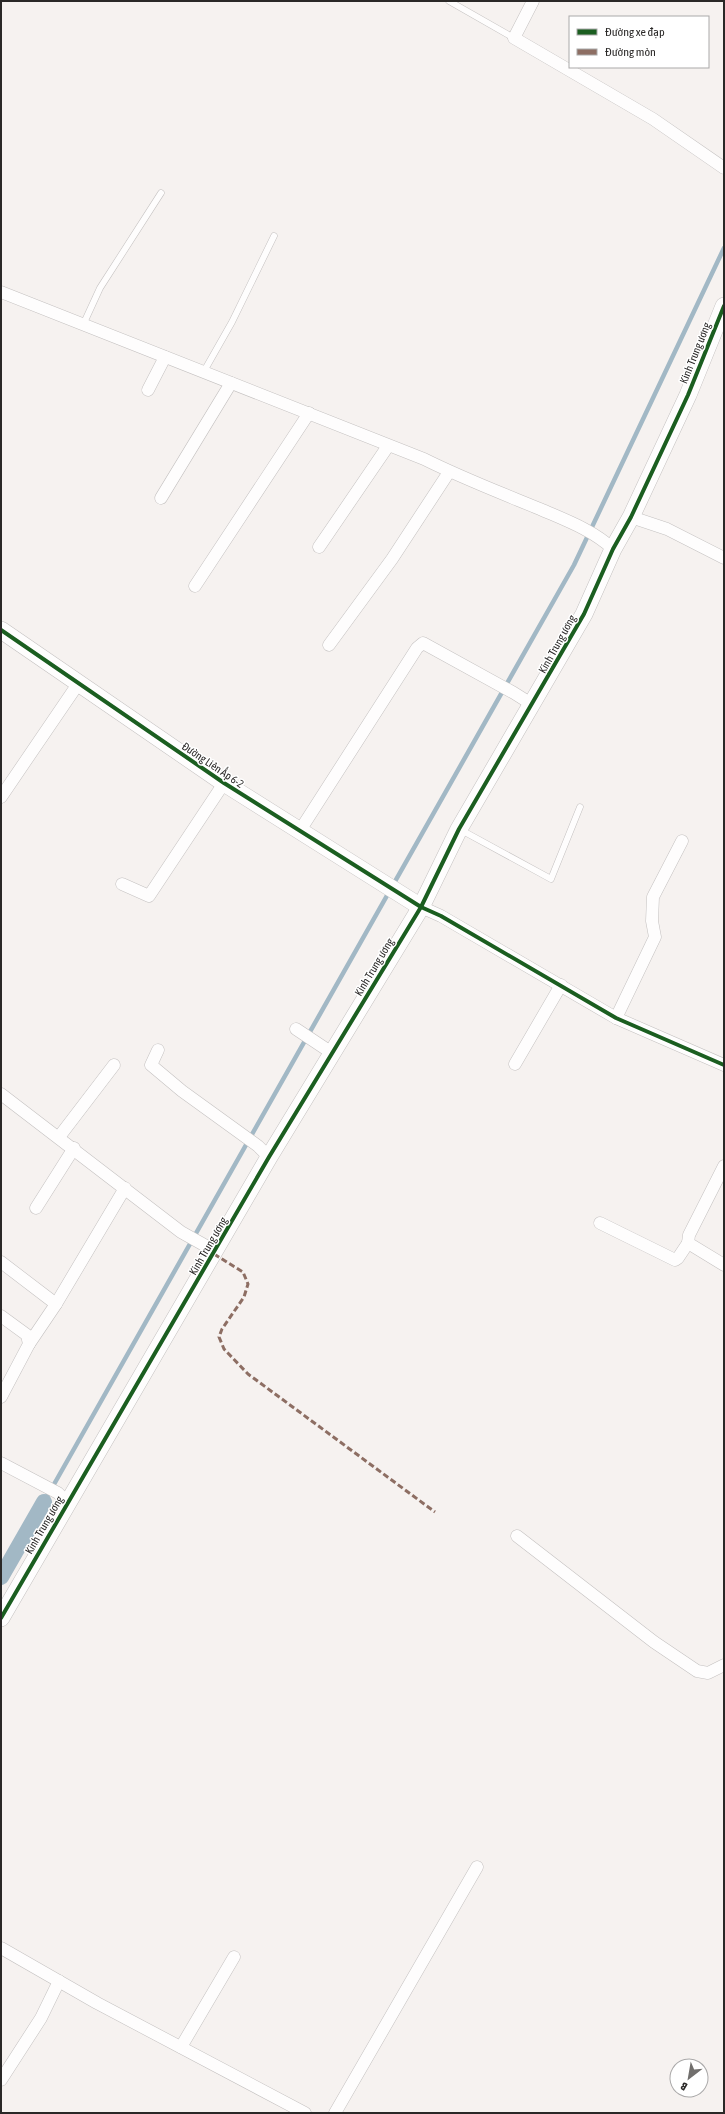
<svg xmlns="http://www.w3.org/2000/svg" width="725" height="2114" viewBox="0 0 725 2114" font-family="'Asap Condensed',sans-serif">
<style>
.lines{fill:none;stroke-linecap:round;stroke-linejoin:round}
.stream{stroke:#a2b8c5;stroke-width:4.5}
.canal{stroke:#a2b8c5;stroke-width:16}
.lane-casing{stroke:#c4c1c0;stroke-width:7}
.street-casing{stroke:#c4c1c0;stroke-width:13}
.secondary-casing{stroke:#c4c1c0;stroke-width:18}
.lane{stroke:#fefdfd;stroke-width:6}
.street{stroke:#fefdfd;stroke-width:12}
.secondary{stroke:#fefdfd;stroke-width:17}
.quiet{stroke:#8d6e63;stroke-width:3;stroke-dasharray:6 3;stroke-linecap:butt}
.cycleway-casing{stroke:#fff;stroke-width:6}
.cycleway{stroke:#1b5e20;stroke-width:4}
.labels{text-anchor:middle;stroke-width:3;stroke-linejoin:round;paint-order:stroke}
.street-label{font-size:11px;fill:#2a2827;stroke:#fff}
</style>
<rect width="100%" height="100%" fill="#f6f2f0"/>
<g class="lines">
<!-- stream -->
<polyline class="stream" points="44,1502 574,565 724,248"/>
<!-- canal -->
<polyline class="canal" points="1,1577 44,1502"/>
<!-- lane casing -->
<g class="lane-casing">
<g id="lane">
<polyline points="449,1 514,38"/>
<polyline points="83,325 100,288 161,193"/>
<polyline points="203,373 232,322 274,236"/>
<polyline points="461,830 551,879 580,807"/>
</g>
</g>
<!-- street casing -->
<g class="street-casing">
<g id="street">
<polyline points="533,1 514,38 653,119 724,168"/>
<path d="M1,292L424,459C462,478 501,493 540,509C565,520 593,530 613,549"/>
<polyline points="148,390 165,357"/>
<polyline points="161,498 231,383"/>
<polyline points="631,517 667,529 724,558"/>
<polyline points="319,547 388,446"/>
<polyline points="195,586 309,413"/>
<polyline points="329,645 392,559 449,472"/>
<polyline points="1,797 78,684"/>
<polyline points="299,832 417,648 423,643 514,693 533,705"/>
<polyline points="122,884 149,896 224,783"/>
<polyline points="421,907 441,916 616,1018 724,1065"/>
<polyline points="616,1018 655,937 652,921 653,897 682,841"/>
<polyline points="296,1029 332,1053"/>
<polyline points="158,1050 151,1065 182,1091 258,1146 269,1157"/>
<polyline points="515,1064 561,985"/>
<polyline points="1,1094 181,1232 206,1246 214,1254"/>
<polyline points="59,1137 114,1065"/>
<polyline points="724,1166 689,1235 688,1243 724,1265"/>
<polyline points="36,1208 74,1148"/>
<polyline points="600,1223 675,1260 678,1258 688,1243"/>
<polyline points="1,1262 56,1304 29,1344"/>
<polyline points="56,1304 125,1188"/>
<polyline points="1,1316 27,1335 29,1344 1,1397"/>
<polyline points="1,1463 58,1493 68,1503"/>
<polyline points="517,1536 654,1642 697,1671 708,1673 724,1665"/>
<polyline points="1,1948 97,2003 305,2113"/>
<polyline points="181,2047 234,1957"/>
<polyline points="1,2080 41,2018 59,1981"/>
<polyline points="335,2113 477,1867"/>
</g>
</g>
<!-- secondary casing -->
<g class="secondary-casing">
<g id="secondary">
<polyline points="1,630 224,783 421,907"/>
<polyline points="1,1618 269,1157 421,907 459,829 584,614 613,549 631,517 688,395 724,306"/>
</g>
</g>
<!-- lane -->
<use href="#lane" class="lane"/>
<!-- street -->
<use href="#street" class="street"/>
<!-- secondary -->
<use href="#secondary" class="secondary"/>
<!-- quiet -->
<polyline class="quiet" points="214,1254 243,1272 248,1284 244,1297 222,1329 219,1337 224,1349 248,1374 435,1512"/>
<!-- cycleway casing -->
<g class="cycleway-casing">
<g id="cycleway">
<polyline points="1,630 224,783 421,907 441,916 616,1018 724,1065"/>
<polyline points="1,1618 269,1157 421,907 459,829 584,614 613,549 631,517 688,395 724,306"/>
</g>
</g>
<!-- cycleway -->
<use href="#cycleway" class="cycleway"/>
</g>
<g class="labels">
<!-- street labels -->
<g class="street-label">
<text transform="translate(695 353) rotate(-68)" y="4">Kinh Trung ương</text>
<text transform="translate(557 644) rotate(-61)" y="4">Kinh Trung ương</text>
<text transform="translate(213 765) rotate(34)" y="4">Đường Liên Ấp 6-2</text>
<text transform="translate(374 967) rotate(-59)" y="4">Kinh Trung ương</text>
<text transform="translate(208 1246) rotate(-60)" y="4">Kinh Trung ương</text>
<text transform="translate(44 1525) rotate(-60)" y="4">Kinh Trung ương</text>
</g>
</g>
<!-- border -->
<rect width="725" height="2114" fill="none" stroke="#2a2827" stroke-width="4"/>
<!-- legend -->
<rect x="569" y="16" width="140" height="52" fill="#ffffff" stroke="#aaa9a9"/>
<rect x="577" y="29" width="20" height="6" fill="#1b5e20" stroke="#aaa9a9"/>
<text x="605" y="36" font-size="12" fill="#2a2827">Đường xe đạp</text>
<rect x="577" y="49" width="20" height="6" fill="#8d6e63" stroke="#aaa9a9"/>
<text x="605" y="56" font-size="12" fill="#2a2827">Đường mòn</text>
<!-- north arrow -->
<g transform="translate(689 2078) rotate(211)"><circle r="19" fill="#ffffff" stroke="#aaa9a9"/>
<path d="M0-3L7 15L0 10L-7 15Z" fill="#716f6d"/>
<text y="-6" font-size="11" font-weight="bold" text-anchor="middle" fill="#2a2827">B</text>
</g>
</svg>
